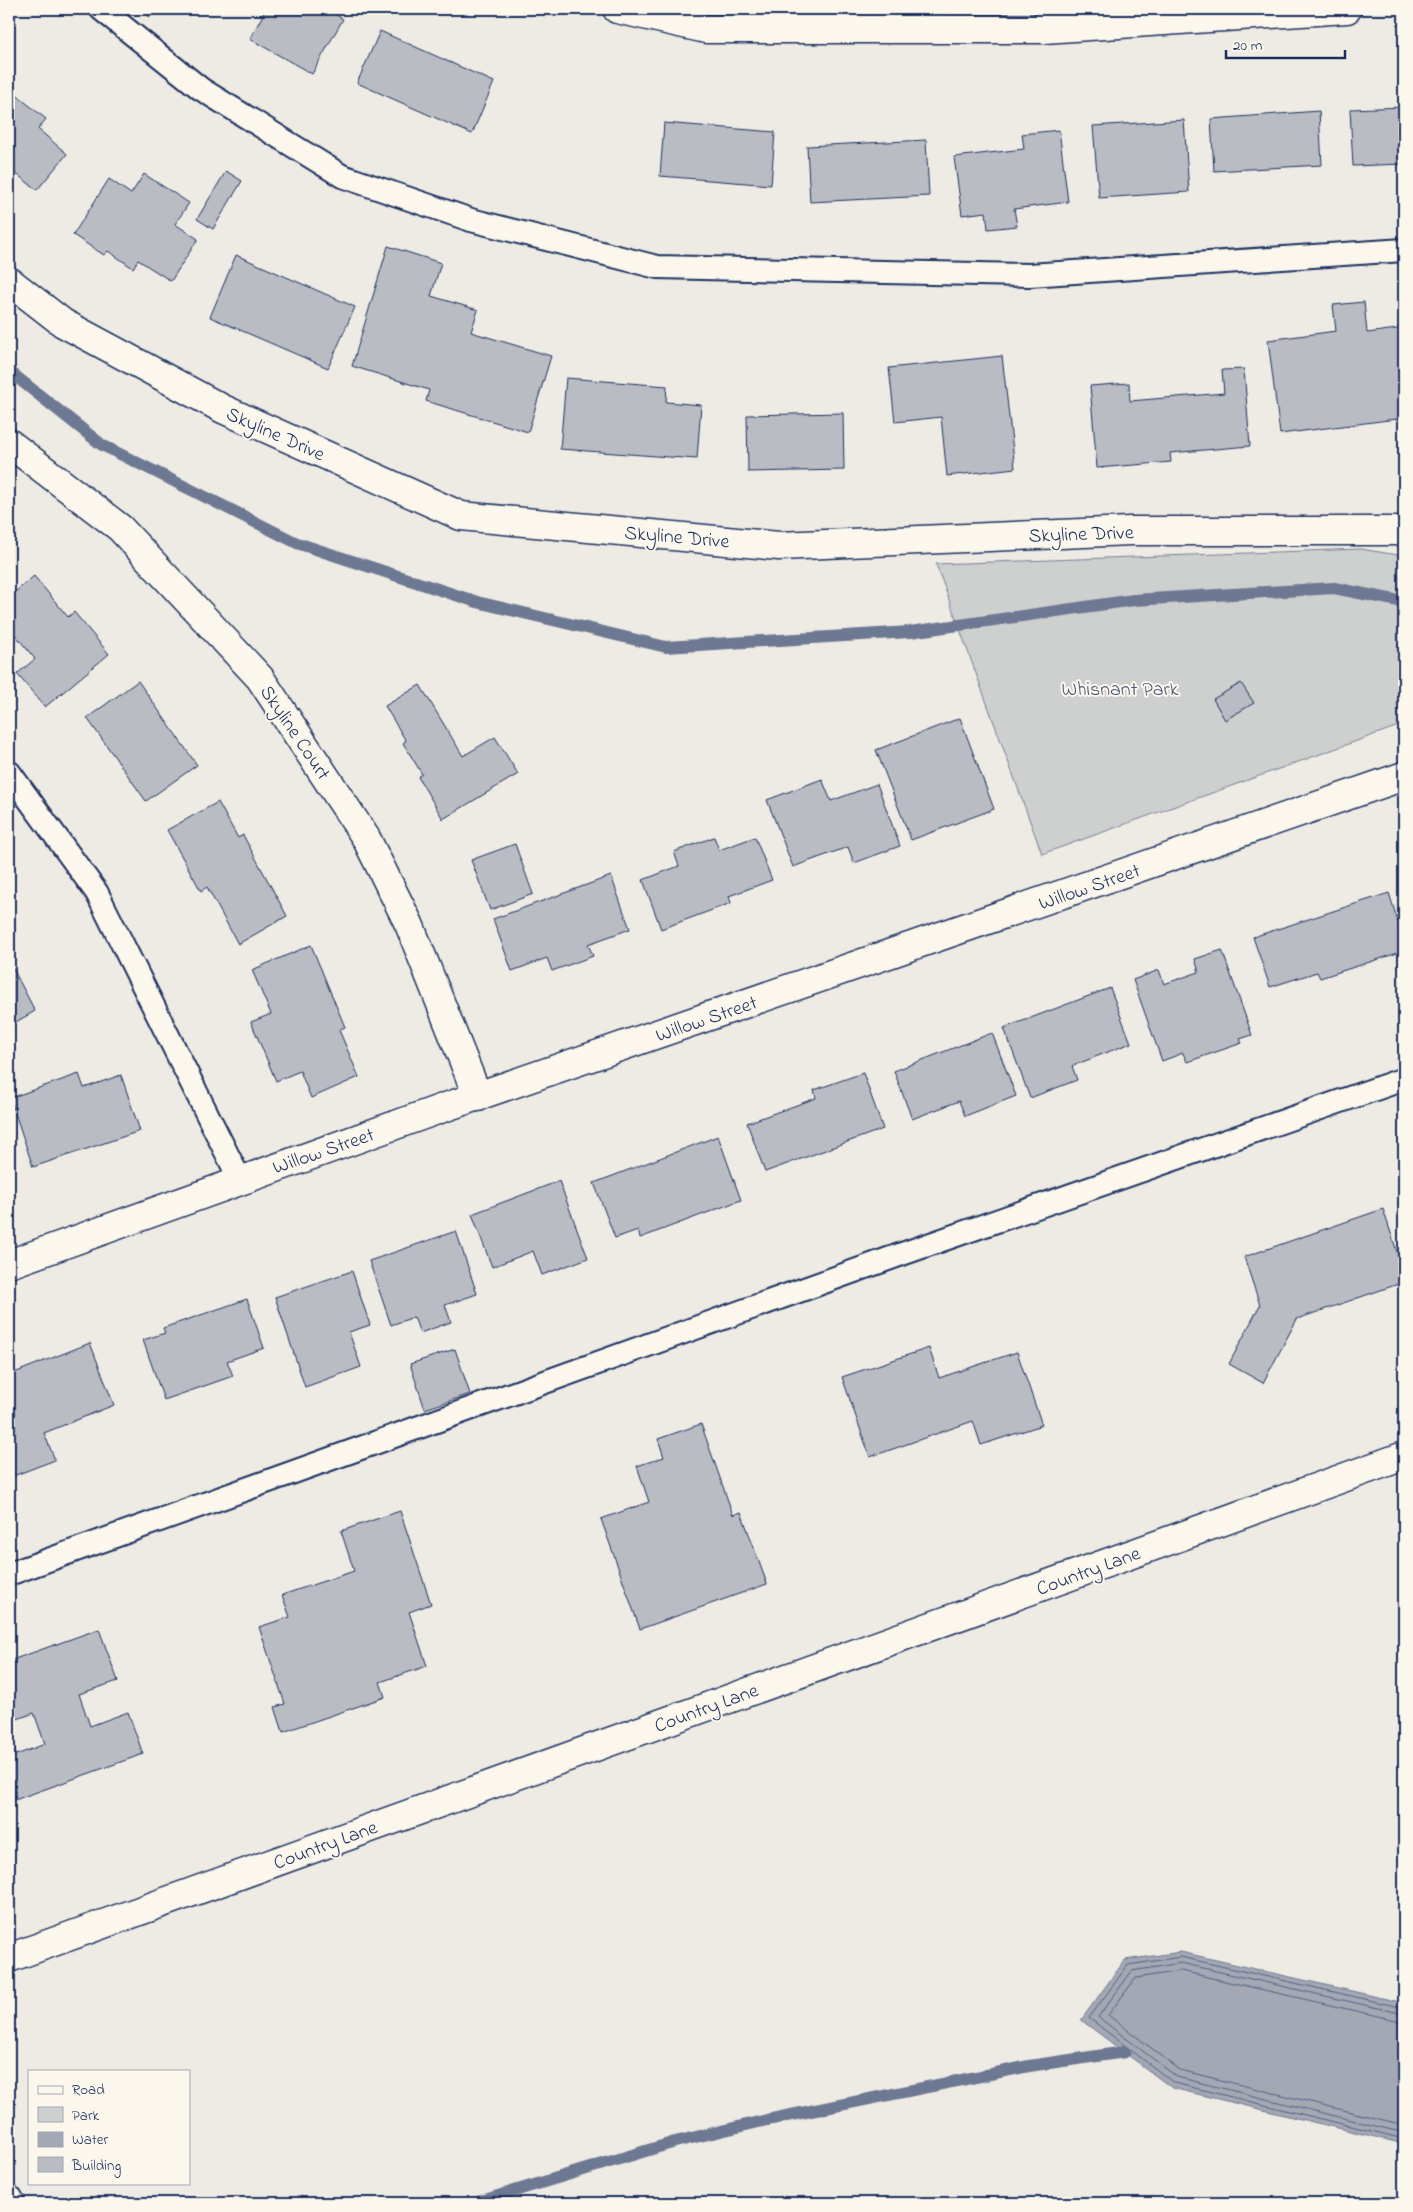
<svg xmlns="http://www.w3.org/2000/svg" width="1413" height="2212" viewBox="0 0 1413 2212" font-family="'Indie Flower',sans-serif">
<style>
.built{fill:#deddda}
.green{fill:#cecfcf;stroke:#747f96}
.water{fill:#a3a8b4;stroke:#6d7892}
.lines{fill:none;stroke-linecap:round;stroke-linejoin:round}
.shore{stroke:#515f80;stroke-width:1}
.stream{stroke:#6d7892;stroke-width:12}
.building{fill:#b9bcc3;stroke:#1b2f5e}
.lane-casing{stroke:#1b2f5e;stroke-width:26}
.street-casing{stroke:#1b2f5e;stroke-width:31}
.lane{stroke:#fbf7ec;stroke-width:22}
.street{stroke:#fbf7ec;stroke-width:28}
.labels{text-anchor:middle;stroke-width:4;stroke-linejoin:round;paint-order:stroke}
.street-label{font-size:20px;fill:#1b2f5e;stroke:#fbf7ec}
.park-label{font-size:20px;fill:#48577a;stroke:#fbf7ec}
</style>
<rect width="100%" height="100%" fill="#eeebe4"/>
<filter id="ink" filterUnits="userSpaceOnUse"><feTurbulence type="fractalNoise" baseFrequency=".02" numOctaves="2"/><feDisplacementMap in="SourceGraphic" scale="10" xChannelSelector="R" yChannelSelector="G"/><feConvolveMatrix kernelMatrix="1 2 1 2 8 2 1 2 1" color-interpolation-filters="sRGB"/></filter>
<g filter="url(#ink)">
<!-- built -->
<polygon class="built" points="617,9 1347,9 706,29"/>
<!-- green -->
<polygon class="green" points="1361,549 1404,556 1404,724 1042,854 936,564"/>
<!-- water -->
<polygon class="water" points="1181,1952 1404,2003 1404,2144 1172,2088 1081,2020 1125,1960"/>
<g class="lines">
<!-- shore -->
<g class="shore">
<polyline points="1404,2008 1181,1957 1128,1965 1089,2018 1174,2083 1404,2139"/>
<polyline points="1404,2014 1181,1963 1132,1971 1098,2017 1177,2077 1404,2133"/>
<polyline points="1404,2022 1181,1971 1136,1978 1108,2015 1180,2070 1404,2125"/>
</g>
<!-- stream -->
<g class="stream">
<polyline points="9,371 102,445 297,543 477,602 666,647 910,632 1134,600 1334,588 1404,602"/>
<polyline points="475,2203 675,2142 767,2120 1029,2066 1125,2052"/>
</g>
</g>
<!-- building -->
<g class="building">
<polygon points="139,9 156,9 150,17"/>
<polygon points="266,9 326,9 343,19 312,74 250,39"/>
<polygon points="380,31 494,82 472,134 357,83"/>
<polygon points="9,89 46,119 38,129 67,154 37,190 9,168"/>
<polygon points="1404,107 1404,164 1353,166 1350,109"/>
<polygon points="1319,111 1322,165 1214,171 1211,119"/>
<polygon points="1184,120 1189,192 1099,198 1093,126"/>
<polygon points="664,123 775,132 771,185 660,176"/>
<polygon points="1059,130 1068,202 1014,209 1017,226 988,229 986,212 962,215 954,157 1024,149 1022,134"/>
<polygon points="926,140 929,196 810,202 807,146"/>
<polygon points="226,171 242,181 213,229 197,219"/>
<polygon points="144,174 189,203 175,224 198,239 171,281 138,260 133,268 108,251 104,255 73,235 109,179 131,194"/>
<polygon points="388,246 441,263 431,296 478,310 471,332 551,356 528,432 426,401 429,390 352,366"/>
<polygon points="236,255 355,307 328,368 210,317"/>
<polygon points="1364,302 1367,333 1404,328 1404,418 1280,434 1268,340 1336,331 1333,305"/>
<polygon points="1002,356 1015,468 947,476 941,417 895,422 889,368"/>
<polygon points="1244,369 1250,446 1170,453 1171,462 1097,468 1090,386 1129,383 1130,401 1224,393 1222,370"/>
<polygon points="566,378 667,386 666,402 701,405 697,459 560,449"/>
<polygon points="843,413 844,470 748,472 747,415"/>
<polygon points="34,576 68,617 74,612 109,654 45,707 17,674 35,659 9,627 9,597"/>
<polygon points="138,681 197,765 146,801 87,718"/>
<polygon points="1241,683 1254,703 1225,720 1213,699"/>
<polygon points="420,685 463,756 495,737 518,774 443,819 418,777 422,774 403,743 406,741 385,706"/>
<polygon points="960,718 994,809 911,840 876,750"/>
<polygon points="822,779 831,801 877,784 900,846 854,863 848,847 793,867 767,800"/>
<polygon points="218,802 238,838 243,835 287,916 238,944 207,887 201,891 167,830"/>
<polygon points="714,837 719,850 755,837 772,880 729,896 731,903 661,929 643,880 679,866 674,852"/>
<polygon points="515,844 533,894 490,910 471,860"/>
<polygon points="611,876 630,929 588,944 593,956 552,971 547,958 512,971 493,919"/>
<polygon points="1389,893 1404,941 1404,951 1320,978 1317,972 1270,987 1253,937"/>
<polygon points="311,945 345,1027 339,1030 359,1077 311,1098 300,1071 276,1081 251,1022 271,1014 252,970"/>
<polygon points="1222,950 1252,1035 1240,1039 1242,1043 1187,1062 1183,1053 1162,1061 1133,980 1159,970 1164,984 1199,972 1195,959"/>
<polygon points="9,961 35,1011 9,1026"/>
<polygon points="1110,988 1131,1043 1072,1066 1077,1080 1030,1098 1004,1028"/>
<polygon points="992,1033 1016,1096 965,1116 959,1101 912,1119 894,1071"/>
<polygon points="863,1073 883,1129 765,1172 747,1123 816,1098 814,1090"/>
<polygon points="79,1074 84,1088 121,1075 140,1131 33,1167 10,1098"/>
<polygon points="718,1136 741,1200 640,1238 638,1230 615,1238 594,1183"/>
<polygon points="559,1181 588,1258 542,1275 533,1251 492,1267 472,1214"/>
<polygon points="1383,1209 1404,1273 1404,1282 1297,1319 1263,1383 1229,1364 1260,1305 1244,1257"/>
<polygon points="456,1231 477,1294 445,1305 451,1322 420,1333 414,1317 391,1325 369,1261"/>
<polygon points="352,1271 370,1325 349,1332 361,1367 305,1387 275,1297"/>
<polygon points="247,1299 264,1348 227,1361 233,1376 164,1400 143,1340 165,1333 163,1328"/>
<polygon points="90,1343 114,1405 44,1433 55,1460 13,1476 9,1466 9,1383 11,1382 9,1375"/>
<polygon points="929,1348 939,1378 1017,1352 1042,1425 981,1445 973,1421 870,1457 842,1377"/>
<polygon points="455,1349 470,1394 425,1409 410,1364"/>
<polygon points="701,1424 733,1515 741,1512 767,1584 640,1629 601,1519 649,1502 637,1466 664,1457 658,1439"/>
<polygon points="400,1511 431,1604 409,1612 427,1666 380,1682 385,1697 283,1732 275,1707 285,1704 259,1627 290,1617 282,1595 354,1571 341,1531"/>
<polygon points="99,1629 118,1681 79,1694 90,1726 128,1712 143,1754 9,1802 9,1733 16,1755 45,1744 34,1713 9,1722 9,1661"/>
</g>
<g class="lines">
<!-- lane casing -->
<g class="lane-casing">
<g id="lane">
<polyline points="101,9 201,89 342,176 471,220 657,267 1029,275 1404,250"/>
<polyline points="1046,9 1053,28"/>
<polyline points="935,29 938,9"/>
<polyline points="9,772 97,893 240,1180"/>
<polyline points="9,1574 902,1254 1404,1079"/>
</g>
</g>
<!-- street casing -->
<g class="street-casing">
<g id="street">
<polyline points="617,9 706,29 1044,29 1347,9"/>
<polyline points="9,281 63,323 223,409 461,516 779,546 1130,531 1404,531"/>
<polyline points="9,443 120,528 260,678 366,838 409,924 478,1097"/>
<polyline points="9,1264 440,1109 1404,776"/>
<polyline points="9,1958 1404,1456"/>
<polyline points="9,2200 10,2203"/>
</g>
</g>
<!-- lane -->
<use href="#lane" class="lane"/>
<!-- street -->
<use href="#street" class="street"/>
</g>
</g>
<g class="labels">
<!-- street labels -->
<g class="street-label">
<text transform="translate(276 433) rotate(24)" y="7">Skyline Drive</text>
<text transform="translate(1081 533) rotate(-2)" y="7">Skyline Drive</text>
<text transform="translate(677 536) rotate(5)" y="7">Skyline Drive</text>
<text transform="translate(296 732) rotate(56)" y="7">Skyline Court</text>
<text transform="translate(1089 886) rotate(-19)" y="7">Willow Street</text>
<text transform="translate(706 1018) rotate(-19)" y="7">Willow Street</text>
<text transform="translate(323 1150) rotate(-19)" y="7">Willow Street</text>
<text transform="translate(1088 1570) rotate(-20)" y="7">Country Lane</text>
<text transform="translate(706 1707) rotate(-20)" y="7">Country Lane</text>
<text transform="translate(325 1844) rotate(-20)" y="7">Country Lane</text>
</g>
<!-- park labels -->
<g class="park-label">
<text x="1120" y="695">Whisnant Park</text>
</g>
</g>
<!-- margin -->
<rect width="1413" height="2212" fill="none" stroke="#fbf7ec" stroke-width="30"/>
<rect x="15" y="15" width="1383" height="2182" fill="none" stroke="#1b2f5e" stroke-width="2" filter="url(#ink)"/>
<!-- legend -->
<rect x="28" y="2070" width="162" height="115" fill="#fbf7ec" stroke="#a1a7b3"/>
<rect x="38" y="2086" width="25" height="8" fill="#fbf7ec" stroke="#a1a7b3"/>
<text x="72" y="2094" font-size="15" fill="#1b2f5e">Road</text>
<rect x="38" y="2107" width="25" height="15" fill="#cecfcf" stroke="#a1a7b3"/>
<text x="72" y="2120" font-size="15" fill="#1b2f5e">Park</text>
<rect x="38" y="2132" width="25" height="15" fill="#a3a8b4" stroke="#a1a7b3"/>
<text x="72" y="2144" font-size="15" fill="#1b2f5e">Water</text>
<rect x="38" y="2157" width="25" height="15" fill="#b9bcc3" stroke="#a1a7b3"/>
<text x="72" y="2170" font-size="15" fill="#1b2f5e">Building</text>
<!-- scale -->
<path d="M1226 50v8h119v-8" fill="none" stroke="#1b2f5e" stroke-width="2.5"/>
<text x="1233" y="50" font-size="15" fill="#1b2f5e" stroke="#fbf7ec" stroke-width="4" paint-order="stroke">20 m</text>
</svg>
